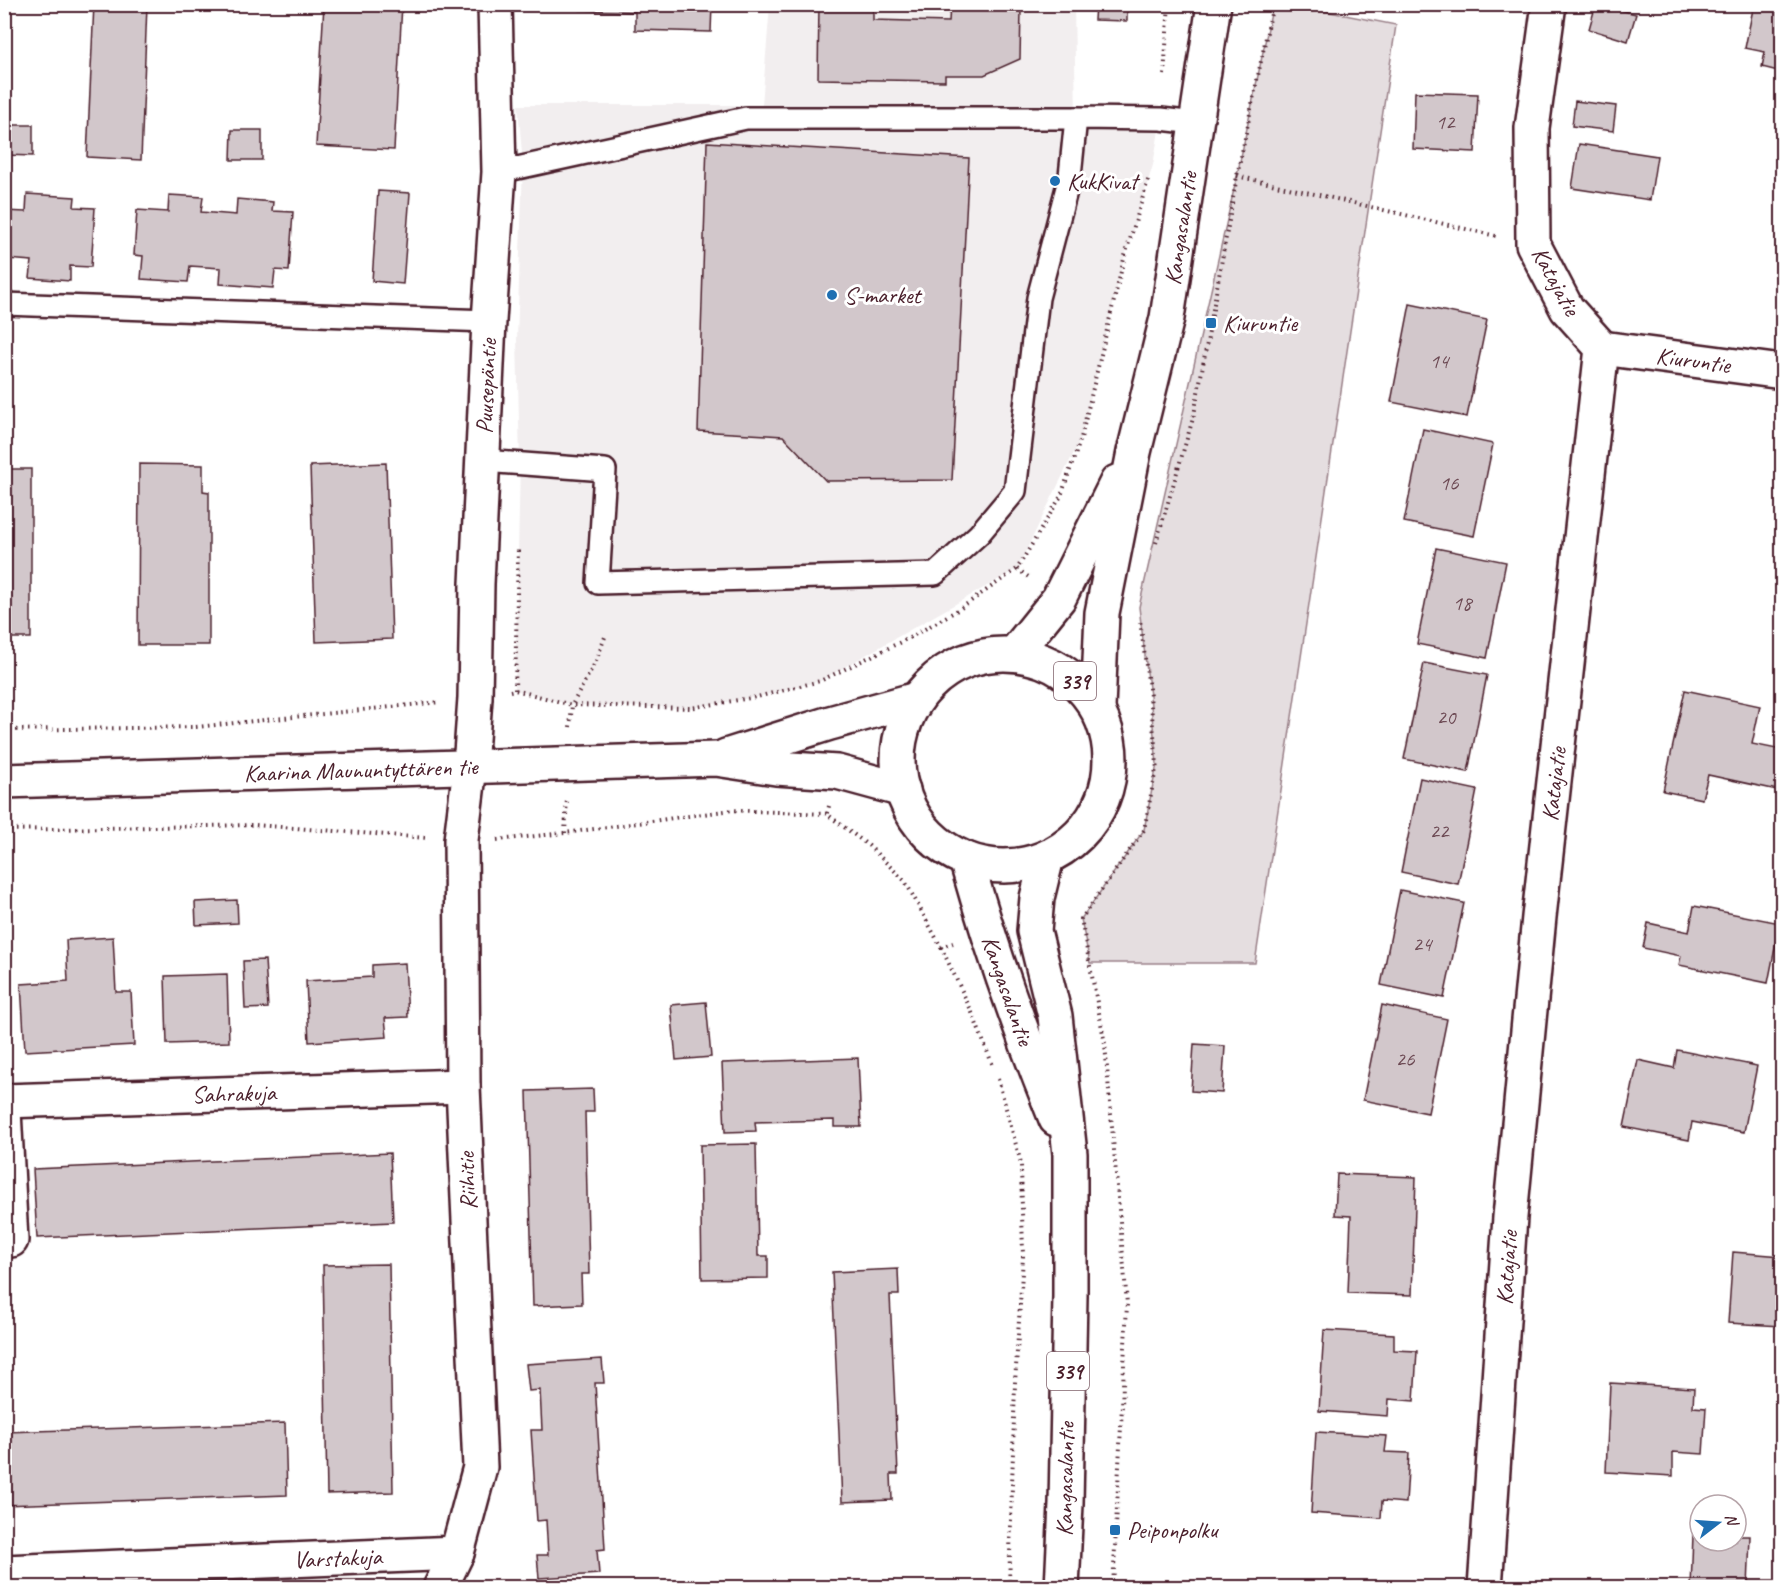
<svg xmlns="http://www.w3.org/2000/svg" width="1787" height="1592" viewBox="0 0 1787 1592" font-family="Caveat,sans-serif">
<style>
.built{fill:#f2eeef}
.green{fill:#e5dee0;stroke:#987e86;stroke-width:1.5}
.building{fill:#d2c7cb;stroke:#4a1f2b;stroke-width:1.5}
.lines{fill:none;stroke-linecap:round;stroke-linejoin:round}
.lane-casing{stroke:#4a1f2b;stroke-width:26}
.street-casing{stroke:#4a1f2b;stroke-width:38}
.secondary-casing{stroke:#4a1f2b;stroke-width:38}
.primary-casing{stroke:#4a1f2b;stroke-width:38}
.path{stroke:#4a1f2b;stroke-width:4;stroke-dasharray:1.5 4.5;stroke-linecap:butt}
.lane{stroke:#fff;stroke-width:21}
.street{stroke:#fff;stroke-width:33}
.secondary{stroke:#fff;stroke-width:33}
.primary{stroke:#fff;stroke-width:33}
.poi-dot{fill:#1f6fb2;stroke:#fff;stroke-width:2}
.labels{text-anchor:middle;stroke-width:6;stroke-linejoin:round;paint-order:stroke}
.number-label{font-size:21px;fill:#6c4953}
.shield{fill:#fff;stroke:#80626b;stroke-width:1.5}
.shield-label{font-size:22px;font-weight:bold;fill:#4a1f2b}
.poi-label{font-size:24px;fill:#4a1f2b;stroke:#fff;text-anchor:start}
.street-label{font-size:24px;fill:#4a1f2b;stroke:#fff}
</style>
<rect width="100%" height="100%" fill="#fff"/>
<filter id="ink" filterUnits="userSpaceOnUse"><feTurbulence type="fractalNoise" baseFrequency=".0167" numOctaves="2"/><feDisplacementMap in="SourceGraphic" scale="12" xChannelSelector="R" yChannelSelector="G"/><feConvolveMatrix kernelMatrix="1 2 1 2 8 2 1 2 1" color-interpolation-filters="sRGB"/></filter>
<g filter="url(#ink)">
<!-- built -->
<polygon class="built" points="770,5 1074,5 1076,118 1161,119 1153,165 1124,259 1081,438 1017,569 820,681 757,697 690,708 572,705 515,690 520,463 517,339 523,166 518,105 762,105"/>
<!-- green -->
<polygon class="green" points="1273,4 1294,5 1396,25 1255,963 1090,963 1081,919 1144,830 1157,764 1150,696 1139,607 1237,176"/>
<!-- building -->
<g class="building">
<polygon points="94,4 147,5 141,160 87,157"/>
<polygon points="324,4 402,4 394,150 316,146"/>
<polygon points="581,4 712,4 711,32 635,30 635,12 580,10"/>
<polygon points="819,4 873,4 873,20 949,22 950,4 1048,4 1047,9 1021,9 1020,59 984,75 945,75 945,81 818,79"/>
<polygon points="1095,4 1127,4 1127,21 1094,20"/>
<polygon points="1596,4 1636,14 1628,41 1589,29"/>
<polygon points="1754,4 1782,4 1782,72 1762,67 1765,52 1745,48"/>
<polygon points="1415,92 1478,94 1475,152 1413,149"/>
<polygon points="1575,101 1616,106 1613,131 1572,126"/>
<polygon points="4,125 33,125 33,156 4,155"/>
<polygon points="232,130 262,130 262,160 231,160"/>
<polygon points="707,142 969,158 952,480 826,481 783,436 698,431"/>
<polygon points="1579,144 1657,156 1650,200 1572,188"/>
<polygon points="378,191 410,193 403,284 372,281"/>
<polygon points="27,194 75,197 74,207 95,208 91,267 70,266 70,281 30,278 32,261 7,259 4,275 4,211 26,212"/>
<polygon points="169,195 203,197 201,212 236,215 237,199 273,202 272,211 293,212 289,271 275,270 273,288 220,284 221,268 190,266 188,282 141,279 143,256 134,255 137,210 168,212"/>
<polygon points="1410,304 1487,320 1467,417 1391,402"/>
<polygon points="1423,429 1493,444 1474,536 1404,522"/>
<polygon points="386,463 392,639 316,642 310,466"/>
<polygon points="139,464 203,465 203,491 209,492 209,645 138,645"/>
<rect x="4" y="469" width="27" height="169"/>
<polygon points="1436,548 1506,562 1487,658 1417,644"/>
<polygon points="1424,663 1487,675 1468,772 1404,759"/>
<polygon points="1685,690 1760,706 1752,744 1782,750 1782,791 1708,775 1702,799 1663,791"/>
<polygon points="1420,778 1477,790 1458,884 1401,872"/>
<polygon points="1400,890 1464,903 1444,998 1381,985"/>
<polygon points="237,900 238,923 196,925 195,902"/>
<polygon points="1694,906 1780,923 1768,983 1679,965 1681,956 1643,948 1648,923 1689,932"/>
<polygon points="113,937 116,992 131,992 134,1045 25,1051 21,984 68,981 66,940"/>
<polygon points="265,960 268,1008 245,1009 243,961"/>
<polygon points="405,963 408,1017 385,1018 387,1037 309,1042 306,981 372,977 372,965"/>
<polygon points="227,974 229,1042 167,1044 165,976"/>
<polygon points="706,1002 711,1057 676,1060 671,1005"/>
<polygon points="1382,1005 1447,1019 1428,1113 1363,1100"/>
<polygon points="1194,1044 1225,1046 1222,1093 1191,1091"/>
<polygon points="1677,1050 1757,1066 1744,1132 1692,1122 1689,1140 1624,1127 1638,1060 1674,1068"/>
<polygon points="858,1058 861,1127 834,1127 834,1120 755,1122 756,1131 725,1132 722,1063"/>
<polygon points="593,1089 594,1112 585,1112 589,1274 581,1274 582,1304 533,1306 527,1091"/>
<polygon points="756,1144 758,1256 768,1256 768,1278 702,1279 700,1145"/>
<polygon points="390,1153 393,1222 37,1238 33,1169"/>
<polygon points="1337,1174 1416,1177 1412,1295 1348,1293 1351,1216 1335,1215"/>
<polygon points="1733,1252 1782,1256 1782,1326 1728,1323"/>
<polygon points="389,1264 393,1492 327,1494 323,1265"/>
<polygon points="898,1269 899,1295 890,1295 898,1474 891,1474 892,1500 842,1502 832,1272"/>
<polygon points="4,1310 8,1396 4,1396"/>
<polygon points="1324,1330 1394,1334 1394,1350 1417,1351 1414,1401 1389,1399 1388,1416 1319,1411"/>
<polygon points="602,1359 604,1383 595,1383 605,1549 597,1550 599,1574 539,1578 537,1555 548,1555 546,1520 537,1521 531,1430 542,1430 540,1390 529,1391 526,1364"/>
<polygon points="1610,1383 1694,1388 1693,1407 1706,1408 1703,1454 1673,1452 1673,1476 1606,1472"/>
<polygon points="285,1423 287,1495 4,1505 4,1432"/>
<polygon points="1316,1432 1387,1436 1385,1452 1409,1453 1406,1503 1382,1501 1381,1518 1311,1513"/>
<polygon points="1693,1535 1700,1535 1700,1541 1736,1541 1736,1536 1750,1536 1748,1588 1691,1588"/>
<polygon points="833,1583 834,1588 790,1588 790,1585"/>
<polygon points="775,1585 776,1588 735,1588 735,1587"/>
<polygon points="1299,1585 1339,1588 1299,1588"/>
<polygon points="721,1586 721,1588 684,1588"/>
</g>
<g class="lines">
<!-- lane casing -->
<g class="lane-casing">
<g id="lane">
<polyline points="499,172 746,118 1076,118"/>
<polyline points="4,304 489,321"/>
<polyline points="483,461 605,470 598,583 935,574 979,534 1015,491 1038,298 1070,176 1076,118 1161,119 1195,123"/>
</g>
</g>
<!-- street casing -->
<g class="street-casing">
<g id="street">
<path id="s1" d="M1602,348L1782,372"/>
<path id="s2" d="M4,1101L463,1086"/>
<polyline points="4,1111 11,1240 4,1241"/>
<path id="s3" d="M4,1572L457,1553"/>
<path id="s4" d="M440,1588L457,1553L480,1467L463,1086L461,840L470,767L475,698L477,584L489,321L499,172L495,4"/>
<path id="s5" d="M1485,1588L1510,1217L1539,917L1602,348L1567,309L1533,244L1532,128L1549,4"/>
</g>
</g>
<!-- secondary casing -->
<g class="secondary-casing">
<g id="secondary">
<polyline points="726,756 830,723 917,699"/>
<path id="s6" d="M4,781L716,759L776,768L837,772L903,790"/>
</g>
</g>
<!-- primary casing -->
<g class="primary-casing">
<g id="primary">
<circle cx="1004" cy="760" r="106"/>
<polyline points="1014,654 1059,598 1117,482"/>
<path id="s7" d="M1098,708L1102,613L1134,452L1167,318L1214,4"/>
<polyline points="1047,857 1037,898 1034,931 1055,1016 1070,1154 1070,1296 1066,1504 1062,1588"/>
<path id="s8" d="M966,859C991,948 1021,1033 1056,1119"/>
</g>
</g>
<!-- path -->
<g class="path">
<polyline points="1164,75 1169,4"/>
<polyline points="1237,176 1496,236"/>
<polyline points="1156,543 1194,415 1237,176 1273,4"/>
<polyline points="1017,569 1030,578"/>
<polyline points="515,690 518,547"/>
<polyline points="510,691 515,690 572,705 690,708 757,697 820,681 909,638 961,608 1017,569 1061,496 1081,438 1124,259 1149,177"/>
<polyline points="570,727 572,705 596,661 605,637"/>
<polyline points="4,730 196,727 440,702"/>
<polyline points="829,806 827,814 869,846 905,881 941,947 953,943"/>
<polyline points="4,830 255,825 427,838"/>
<polyline points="565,833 567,798"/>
<polyline points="497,840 565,833 732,810 827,814"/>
<polyline points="941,947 971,1010 993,1066"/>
<polyline points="998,1079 1021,1163 1023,1257 1015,1383 1009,1588"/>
<polyline points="1113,1588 1127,1304 1105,1044 1081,919 1144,830 1157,764 1150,696 1140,620"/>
</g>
<!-- lane -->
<use href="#lane" class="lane"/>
<!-- street -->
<use href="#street" class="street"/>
<!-- secondary -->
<use href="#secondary" class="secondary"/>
<!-- primary -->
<use href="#primary" class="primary"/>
</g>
</g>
<!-- markers -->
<g class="poi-dot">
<circle cx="1055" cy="181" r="6"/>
<circle cx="832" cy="295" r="6"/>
<rect x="1205" y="317" width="12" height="12" rx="3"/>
<rect x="1109" y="1524" width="12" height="12" rx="3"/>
</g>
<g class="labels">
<!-- number labels -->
<g class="number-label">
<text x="1445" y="129">12</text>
<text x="1439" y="368">14</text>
<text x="1449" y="490">16</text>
<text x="1462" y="610">18</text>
<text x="1446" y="724">20</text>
<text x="1439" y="838">22</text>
<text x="1422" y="951">24</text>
<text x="1405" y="1066">26</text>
</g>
<!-- shield labels -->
<g class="shield">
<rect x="1054" y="662" width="42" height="38" rx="4.5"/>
<rect x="1047" y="1352" width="42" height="38" rx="4.5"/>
</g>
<g class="shield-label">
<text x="1075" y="689">339</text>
<text x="1068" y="1379">339</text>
</g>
<!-- poi labels -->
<g class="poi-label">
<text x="1067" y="189">KukKivat</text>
<text x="844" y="303">S-market</text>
<text x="1223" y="331">Kiuruntie</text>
<text x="1127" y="1538">Peiponpolku</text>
</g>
<!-- street labels -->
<g class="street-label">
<text dy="8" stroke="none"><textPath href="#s7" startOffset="488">Kangasalantie</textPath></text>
<text transform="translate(1556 281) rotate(61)" y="8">Katajatie</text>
<text dy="8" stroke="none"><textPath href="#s1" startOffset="92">Kiuruntie</textPath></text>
<text dy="8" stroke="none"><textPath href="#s4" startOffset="1210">Puusepäntie</textPath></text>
<text dy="8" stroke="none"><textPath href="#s6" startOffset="357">Kaarina Maununtyttären tie</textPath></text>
<text dy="8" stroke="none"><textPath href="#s5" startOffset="807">Katajatie</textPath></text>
<text dy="8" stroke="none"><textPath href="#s8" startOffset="138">Kangasalantie</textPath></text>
<text dy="8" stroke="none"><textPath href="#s2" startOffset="230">Sahrakuja</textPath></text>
<text transform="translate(467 1181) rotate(-93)" y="8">Riihitie</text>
<text dy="8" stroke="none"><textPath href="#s5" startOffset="321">Katajatie</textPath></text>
<text transform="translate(1065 1479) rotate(-89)" y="8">Kangasalantie</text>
<text dy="8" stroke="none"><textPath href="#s3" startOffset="334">Varstakuja</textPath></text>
</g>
</g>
<!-- margin -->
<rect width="1787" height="1592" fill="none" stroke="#fff" stroke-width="24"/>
<rect x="12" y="12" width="1763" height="1568" fill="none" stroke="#4a1f2b" stroke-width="2" filter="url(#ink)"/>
<!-- north arrow -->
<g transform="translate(1718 1523) rotate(73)"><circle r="28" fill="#ffffff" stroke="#b7a5aa" stroke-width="1.5"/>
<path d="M0-4.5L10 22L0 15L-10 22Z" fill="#1f6fb2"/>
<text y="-9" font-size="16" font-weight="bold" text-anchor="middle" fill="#4a1f2b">N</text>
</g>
</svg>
